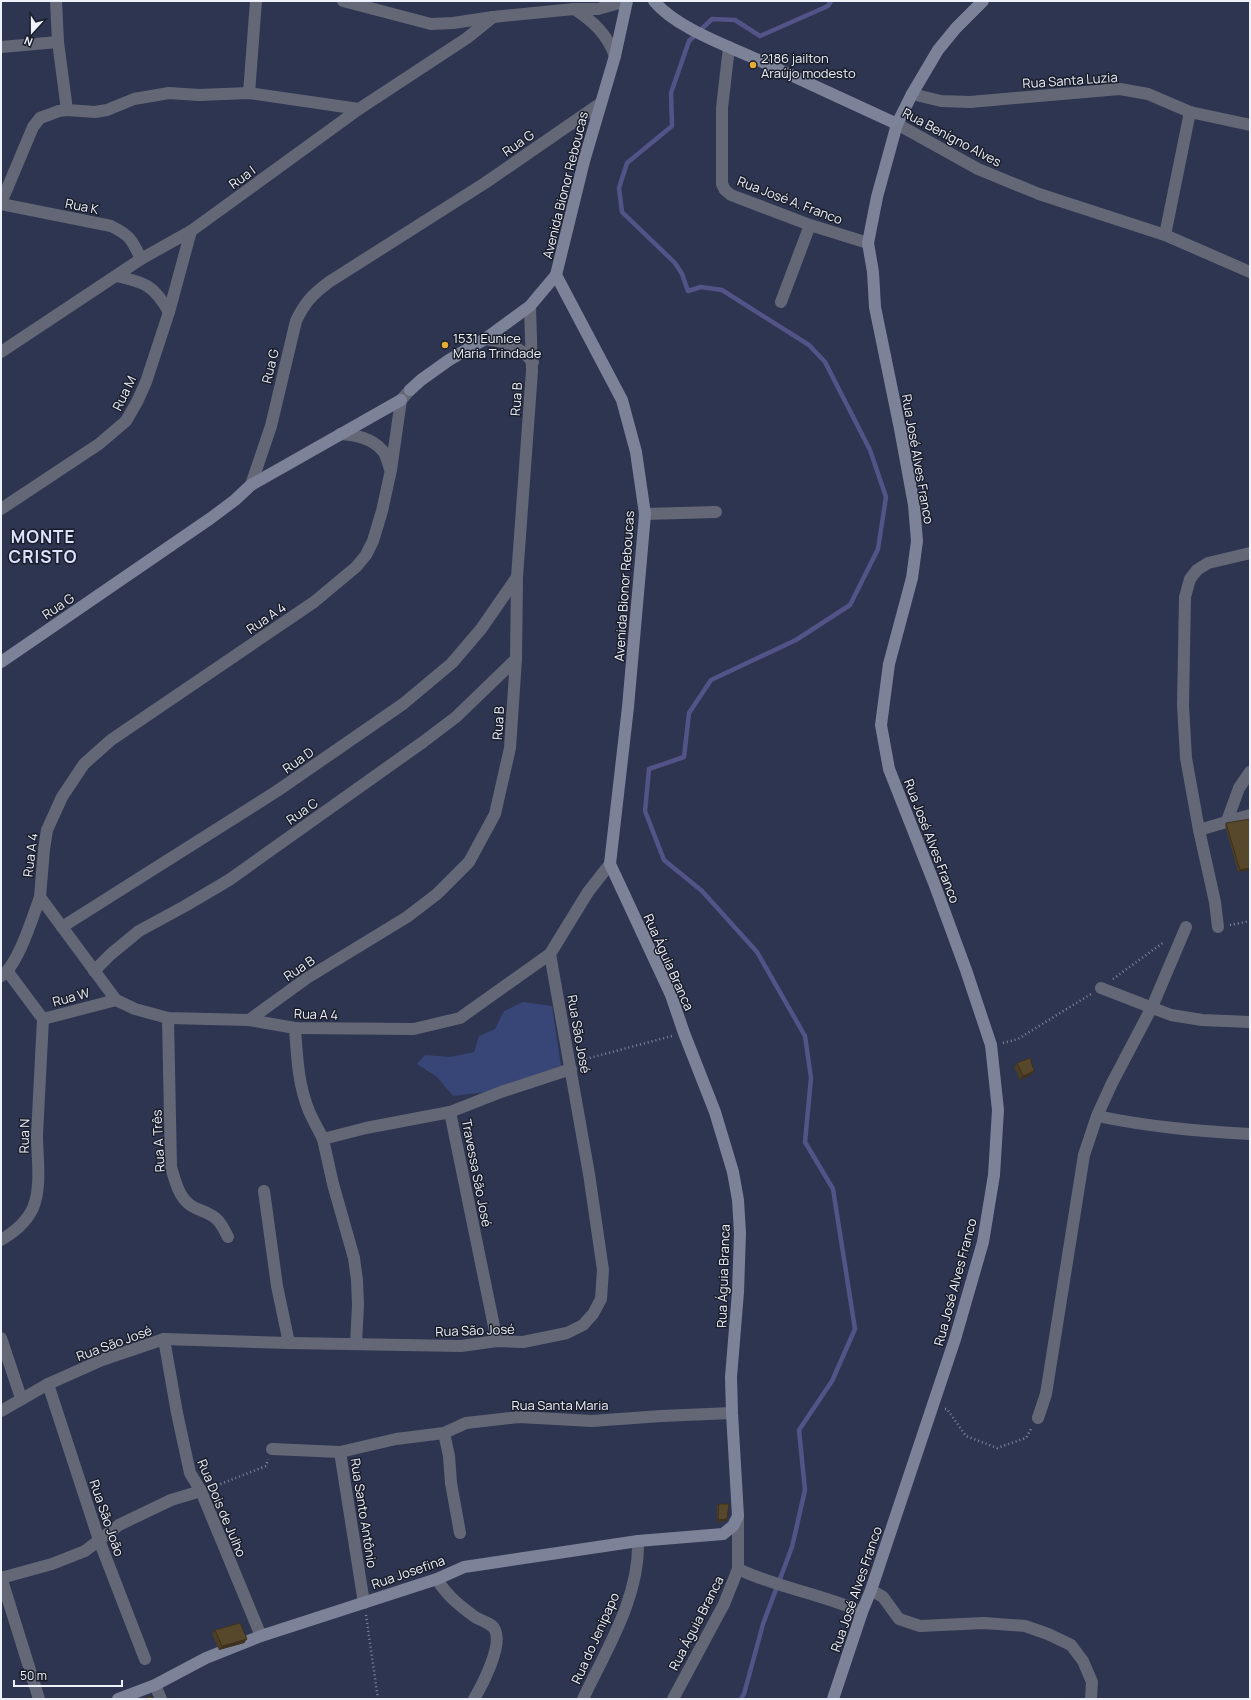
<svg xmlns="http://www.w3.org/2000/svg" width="1251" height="1700" viewBox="0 0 1251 1700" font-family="Manrope,sans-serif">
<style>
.pitch{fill:#384577}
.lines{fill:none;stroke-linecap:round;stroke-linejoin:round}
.stream{stroke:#525488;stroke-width:4.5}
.path{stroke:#81879b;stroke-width:2.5;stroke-dasharray:1 3;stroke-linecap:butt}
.street{stroke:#646876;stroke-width:12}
.secondary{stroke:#7c8399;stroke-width:12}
.wall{fill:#4c3e25}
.shaded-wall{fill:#3e321e}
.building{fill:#58482b;stroke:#3e321e}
.poi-dot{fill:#e5ad36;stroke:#1a1e2a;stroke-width:1.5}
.labels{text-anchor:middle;stroke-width:3;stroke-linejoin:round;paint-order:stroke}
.poi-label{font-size:13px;fill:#eef2fc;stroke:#1a1e2a;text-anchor:start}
.street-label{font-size:13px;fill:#eef2fc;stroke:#1a1e2a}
.district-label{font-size:17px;font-weight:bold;letter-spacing:1px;fill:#dae3ff;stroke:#1a1e2a}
</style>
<rect width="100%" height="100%" fill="#2e3551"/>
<!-- pitch -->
<polygon class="pitch" points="523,1002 552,1006 561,1066 486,1092 453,1096 437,1077 417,1064 425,1055 450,1057 474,1052 479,1036 495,1029 504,1011"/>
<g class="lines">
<!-- stream -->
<polyline class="stream" points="741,1699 744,1694 763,1624 792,1547 805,1490 799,1430 832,1381 855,1329 833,1189 805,1142 811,1078 805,1036 757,952 702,891 664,860 645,811 649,769 684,757 689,713 711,680 796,640 850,605 878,549 886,497 870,450 825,362 809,345 722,290 701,287 688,291 682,274 675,263 622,212 619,188 627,163 672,126 671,93 689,41 712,19 735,20 760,36 828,6 831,1"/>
<!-- path -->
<g class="path">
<polyline points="1230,925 1250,921"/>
<polyline points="1113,979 1164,942"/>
<polyline points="1003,1043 1018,1039 1091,994"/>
<polyline points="582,1060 672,1036"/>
<polyline points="945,1409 947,1409 966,1436 997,1448 1026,1438 1031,1429"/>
<polyline points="213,1487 266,1466 268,1459"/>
<polyline points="366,1615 378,1699"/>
</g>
<!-- street -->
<g class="street">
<polyline points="56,1 58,42 67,110"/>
<polyline points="343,1 431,24 453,23 493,17 574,9 598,9 626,1"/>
<path d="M574,9C593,21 607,34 615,56"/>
<polyline points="1,47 58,42"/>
<polyline points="729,47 722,108 722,184 725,190 731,195 810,225 868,243"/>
<polyline points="249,93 256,1"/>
<polyline points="912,94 941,101 970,102 1120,89 1148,94 1190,112 1250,125"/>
<polyline points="897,124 978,169 1039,194 1165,235 1250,272"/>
<polyline points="1,203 33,127 40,118 59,111 67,110 95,112 107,110 134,99 169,93 199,95 249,93 359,109"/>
<path d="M1,204L111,226C131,236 132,240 141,259"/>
<polyline points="1165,235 1190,112"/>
<path d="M116,276C144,282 154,285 169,312"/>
<polyline points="781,302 810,225"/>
<path d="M485,339C505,341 519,346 533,362"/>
<polyline points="1,352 141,259 191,231 359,109 467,38 493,17"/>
<polyline points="410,390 401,400 391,470 382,511 373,541 366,555 356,567 314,602 111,740 84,764 62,797 47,830 44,849 40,897 116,1000 135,1009 168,1018 249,1020 295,1028 414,1029 460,1018 550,954 588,892 610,864"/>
<path d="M340,434C356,435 372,438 383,451C386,455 388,463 390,469"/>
<path d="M251,485L271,426L296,321C305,302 313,294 329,282L485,183L601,103"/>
<polyline points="1,509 99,444 126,421 137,402 146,382 169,312 191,231"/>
<polyline points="645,514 716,512"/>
<polyline points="1250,553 1208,563 1197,570 1190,579 1185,597 1183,705 1186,758 1199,830 1250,815"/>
<polyline points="1227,821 1239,788 1250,772"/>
<polyline points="1199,830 1215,902 1218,927"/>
<polyline points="62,927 277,791 403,704 452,663 481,629 517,577"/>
<polyline points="94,971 111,954 139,931 185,906 229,880 423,742 456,717 516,659"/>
<polyline points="8,972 43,1019"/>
<path d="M1,976C18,966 33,916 40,897"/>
<polyline points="1101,988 1171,1015 1202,1020 1250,1022"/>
<path d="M168,1018L171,1167C175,1180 178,1195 189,1204C196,1210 206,1211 214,1217C221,1221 224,1230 228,1237"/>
<polyline points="43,1019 116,1000"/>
<polyline points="249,1020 307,978 407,917 437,894 469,862 495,814 510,748 516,659 517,577 532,371 530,306"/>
<path d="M295,1028C297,1056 298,1085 309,1111C313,1121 319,1130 323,1139L366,1128L450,1112"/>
<path d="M1097,1116C1150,1127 1197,1131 1250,1134"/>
<polyline points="323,1139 333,1184 354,1258 357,1280 358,1305 356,1344"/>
<polyline points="264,1191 277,1286 289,1343"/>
<path d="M1,1240C14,1232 26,1223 33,1208C42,1186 37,1158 37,1135C39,1096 41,1058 43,1019"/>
<polyline points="1,1338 21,1398"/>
<polyline points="164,1339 177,1413 190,1473 201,1491 261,1636"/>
<polyline points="497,1341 450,1112 501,1092 571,1069"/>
<polyline points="48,1384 99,1540 145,1659"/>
<polyline points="1,1411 48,1384 102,1360 164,1339 289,1343 461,1346 497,1341 523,1342 567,1333 583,1325 593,1314 601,1299 603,1270 589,1174 550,954"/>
<polyline points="1038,1418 1046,1394 1084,1155 1097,1116 1112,1083 1152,1007 1186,927"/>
<polyline points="444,1433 449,1456 451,1483 460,1533"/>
<polyline points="272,1449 340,1452 396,1439 444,1433 466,1423 519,1417 592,1421 661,1416 732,1413"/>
<polyline points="340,1452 364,1603"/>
<path d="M738,1569C778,1588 822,1594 862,1612"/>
<polyline points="1,1577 39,1699"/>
<polyline points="1,1578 52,1564 85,1551 119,1525 171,1500 201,1491"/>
<path d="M437,1579C446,1595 460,1606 475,1617C482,1621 492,1623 495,1630C503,1645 482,1686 474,1699"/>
<polyline points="871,1590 883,1597 899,1619 920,1626 984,1623 1025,1626 1048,1634 1071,1645 1083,1661 1092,1682 1091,1699"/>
<polyline points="155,1685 161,1699"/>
<path d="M583,1699C606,1650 640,1597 638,1541"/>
<polyline points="673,1699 724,1604 738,1569 738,1516"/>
</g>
<!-- secondary -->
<g class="secondary">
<path d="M654,1C675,27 725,45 756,59C803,81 850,102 897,124"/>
<polyline points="410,390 421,380 449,360 485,339 530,306 556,275"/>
<polyline points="1,662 211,518 235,500 251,485 401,400"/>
<polyline points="118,1699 155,1685 206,1658 261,1636 437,1579 464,1567 638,1541 723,1534 733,1526 738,1516 732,1413 731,1377 738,1292 740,1233 738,1200 733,1172 715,1112 684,1033 671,995 610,864 628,707 645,514 636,452 622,400 556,275 584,161 615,56 627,1"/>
<polyline points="833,1699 862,1612 871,1590 955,1339 983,1242 994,1175 998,1110 991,1045 966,970 934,883 889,769 881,725 889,664 912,578 917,541 914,505 900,429 875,307 873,272 868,243 877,197 897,124 912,94 938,50 956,28 983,1"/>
</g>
</g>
<!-- wall -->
<g class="wall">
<polygon points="1250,819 1250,870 1238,872 1225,825 1226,823"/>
<polygon points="1017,1063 1034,1071 1031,1075 1020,1080 1014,1067"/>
<polygon points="719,1504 727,1519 726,1521 717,1522 717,1506"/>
<polygon points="215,1630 247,1639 244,1643 219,1650 212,1634"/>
</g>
<!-- shaded-wall -->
<g class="shaded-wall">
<polygon points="1250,868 1250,870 1238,872 1240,870"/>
<polygon points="1034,1071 1031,1075 1020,1080 1023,1076"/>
<polygon points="727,1519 726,1521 717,1522 718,1520"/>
<polygon points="247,1639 244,1643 219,1650 222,1646"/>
</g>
<!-- building -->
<g class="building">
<polygon points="1250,819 1250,868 1240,870 1226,823"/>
<polygon points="1030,1058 1034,1071 1023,1076 1017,1063"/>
<polygon points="719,1504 729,1504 727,1519 718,1520"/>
<polygon points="240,1623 247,1639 222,1646 215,1630"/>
<polygon points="151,1696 152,1699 143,1699"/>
</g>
<!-- markers -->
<g class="poi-dot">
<circle cx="753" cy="65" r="4"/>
<circle cx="445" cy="345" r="4"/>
</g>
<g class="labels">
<!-- poi labels -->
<g class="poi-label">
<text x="761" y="63">2186 jailton<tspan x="761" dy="15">Araújo modesto</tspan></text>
<text x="453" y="343">1531 Eunice<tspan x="453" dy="15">Maria Trindade</tspan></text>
</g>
<!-- street labels -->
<g class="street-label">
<text transform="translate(1070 80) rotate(-4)" y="5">Rua Santa Luzia</text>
<text transform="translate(952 137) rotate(28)" y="5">Rua Benígno Alves</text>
<text transform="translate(518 143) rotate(-35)" y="5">Rua G</text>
<text transform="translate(242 177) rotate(-36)" y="5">Rua I</text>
<text transform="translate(565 185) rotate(-76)" y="5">Avenida Bionor Reboucas</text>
<text transform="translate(790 200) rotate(21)" y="5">Rua José A. Franco</text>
<text transform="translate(82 206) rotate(11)" y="5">Rua K</text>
<text transform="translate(270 366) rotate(-76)" y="5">Rua G</text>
<text transform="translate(124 393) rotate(-64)" y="5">Rua M</text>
<text transform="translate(516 399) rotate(-86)" y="5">Rua B</text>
<text transform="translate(918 459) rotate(80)" y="5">Rua José Alves Franco</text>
<text transform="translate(624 586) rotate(-86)" y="5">Avenida Bionor Reboucas</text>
<text transform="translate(58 606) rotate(-34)" y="5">Rua G</text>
<text transform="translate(266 618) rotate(-34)" y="5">Rua A 4</text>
<text transform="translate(498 723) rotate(-86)" y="5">Rua B</text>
<text transform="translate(298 760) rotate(-35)" y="5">Rua D</text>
<text transform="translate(302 811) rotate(-35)" y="5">Rua C</text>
<text transform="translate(932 841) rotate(69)" y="5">Rua José Alves Franco</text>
<text transform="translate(30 855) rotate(-83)" y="5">Rua A 4</text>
<text transform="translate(669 962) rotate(66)" y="5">Rua Águia Branca</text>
<text transform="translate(299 968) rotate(-34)" y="5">Rua B</text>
<text transform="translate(71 997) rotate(-15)" y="5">Rua W</text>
<text transform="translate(316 1014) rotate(2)" y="5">Rua A 4</text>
<text transform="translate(579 1034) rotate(80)" y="5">Rua São José</text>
<text transform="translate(24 1136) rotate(-89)" y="5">Rua N</text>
<text transform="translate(158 1141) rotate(-93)" y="5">Rua A Três</text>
<text transform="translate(477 1173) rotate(79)" y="5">Travessa São José</text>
<text transform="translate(723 1276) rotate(-88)" y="5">Rua Águia Branca</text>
<text transform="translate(955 1282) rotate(-75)" y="5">Rua José Alves Franco</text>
<text transform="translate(475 1330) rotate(-2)" y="5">Rua São José</text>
<text transform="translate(114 1343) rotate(-20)" y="5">Rua São José</text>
<text x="560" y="1410">Rua Santa Maria</text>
<text transform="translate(222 1508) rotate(67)" y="5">Rua Dois de Julho</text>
<text transform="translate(364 1513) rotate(81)" y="5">Rua Santo Antônio</text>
<text transform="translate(107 1518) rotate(71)" y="5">Rua São João</text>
<text transform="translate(408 1572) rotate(-19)" y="5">Rua Josefina</text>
<text transform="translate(856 1589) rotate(-71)" y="5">Rua José Alves Franco</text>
<text transform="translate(696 1623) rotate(-63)" y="5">Rua Águia Branca</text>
<text transform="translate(595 1638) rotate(-66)" y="5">Rua do Jenipapo</text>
</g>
<!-- district labels -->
<g class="district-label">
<text x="43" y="543">MONTE<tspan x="43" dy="20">CRISTO</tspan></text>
</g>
</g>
<!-- border -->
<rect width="1251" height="1700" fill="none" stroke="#eef2fc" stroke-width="4"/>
<!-- north arrow -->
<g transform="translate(32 32) rotate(201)" stroke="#1a1e2a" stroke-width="3" paint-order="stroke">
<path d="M0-3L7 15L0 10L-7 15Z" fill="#eef2fc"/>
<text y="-6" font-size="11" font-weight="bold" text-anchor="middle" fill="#eef2fc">N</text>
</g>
<!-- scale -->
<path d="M14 1680v6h108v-6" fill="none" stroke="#eef2fc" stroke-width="2"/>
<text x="20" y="1680" font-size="12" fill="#eef2fc" stroke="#1a1e2a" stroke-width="3" paint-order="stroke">50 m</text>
</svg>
